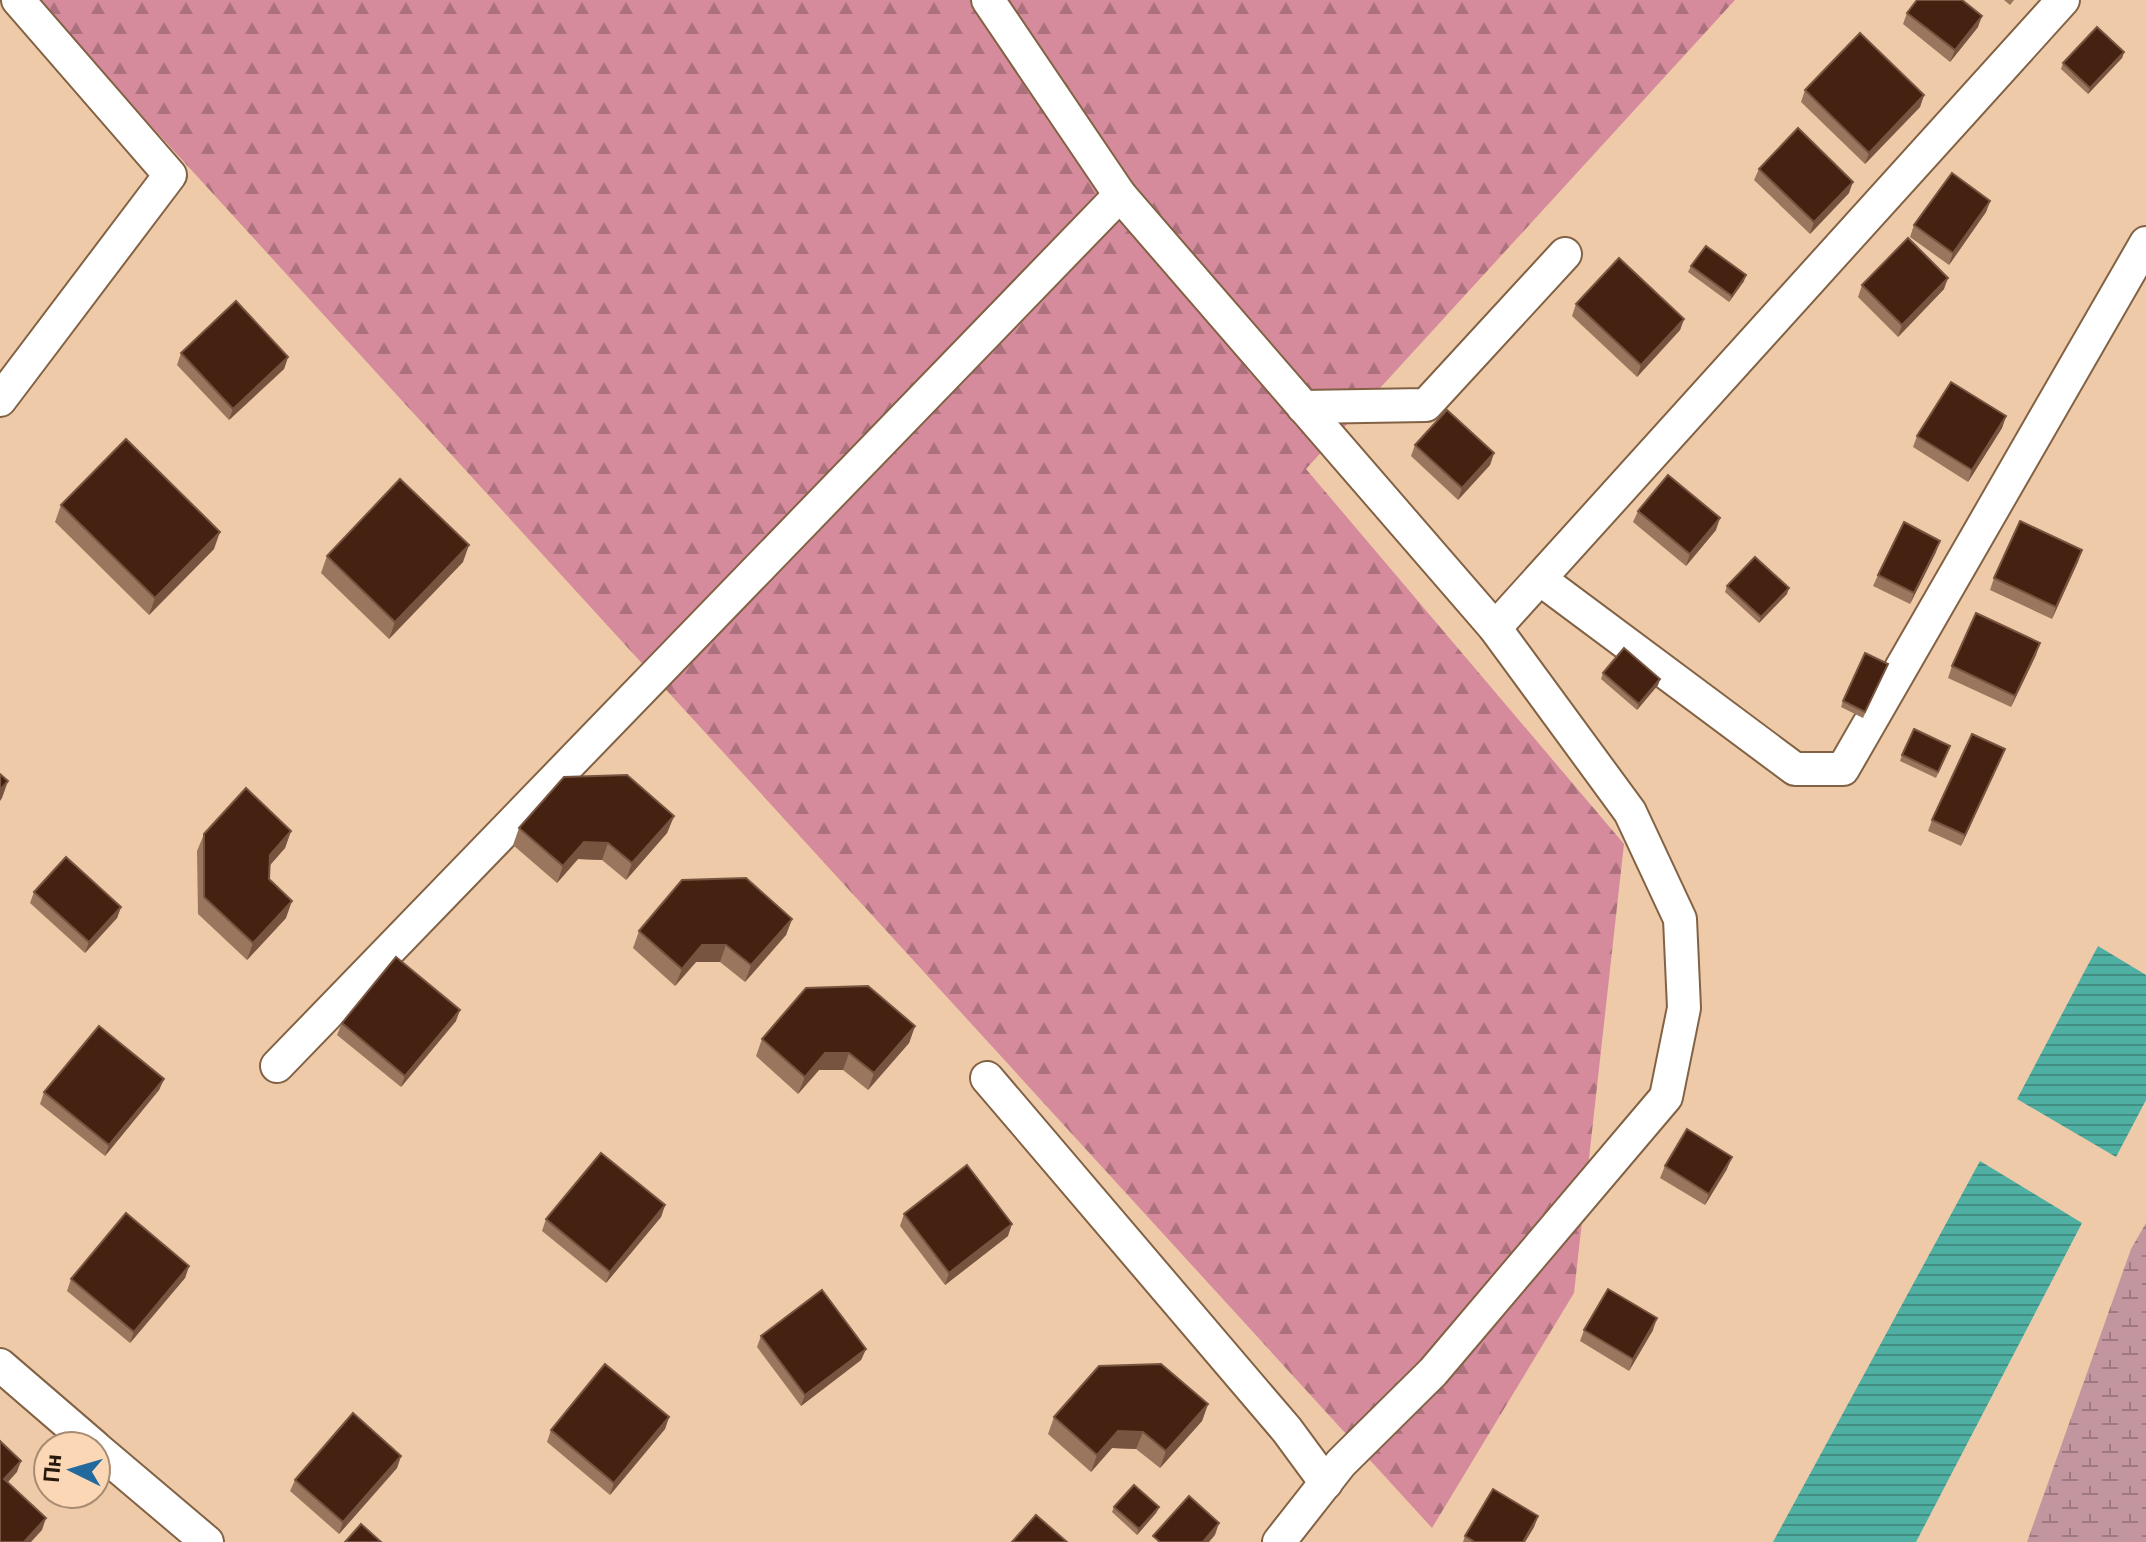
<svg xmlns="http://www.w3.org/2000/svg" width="2146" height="1542" viewBox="0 0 2146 1542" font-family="Roboto,sans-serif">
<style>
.forest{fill:url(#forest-firs)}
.wetland{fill:url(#wetland-marsh)}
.water{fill:url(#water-rules)}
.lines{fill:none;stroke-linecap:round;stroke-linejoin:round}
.minor-casing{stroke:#826244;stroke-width:36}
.minor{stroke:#fff;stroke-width:32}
.wall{fill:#99765d}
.shaded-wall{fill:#77543f}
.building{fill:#442111;stroke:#77543f;stroke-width:2}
</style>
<defs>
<pattern id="forest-firs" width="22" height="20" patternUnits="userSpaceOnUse" patternTransform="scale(2)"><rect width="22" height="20" fill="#d58b9c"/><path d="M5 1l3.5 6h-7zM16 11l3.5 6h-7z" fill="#ad717e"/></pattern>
<pattern id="wetland-marsh" width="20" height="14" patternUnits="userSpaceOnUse" patternTransform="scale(2)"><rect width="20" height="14" fill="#c3969f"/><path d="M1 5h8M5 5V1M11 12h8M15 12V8" fill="none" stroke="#9e7a80"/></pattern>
<pattern id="water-rules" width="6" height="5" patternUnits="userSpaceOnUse" patternTransform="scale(2)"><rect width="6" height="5" fill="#4fafa3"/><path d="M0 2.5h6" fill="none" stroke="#428e83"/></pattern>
</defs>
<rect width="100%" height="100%" fill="#eecaa9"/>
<!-- forest -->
<polygon class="forest" points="36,0 1735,0 1306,469 1624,844 1574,1293 1432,1528"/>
<!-- wetland -->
<polygon class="wetland" points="2146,1223 2146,1542 2027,1542 2131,1249"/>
<!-- water -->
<g class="water">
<polygon points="2098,946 2146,975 2146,1100 2116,1157 2017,1099"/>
<polygon points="1980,1161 2082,1223 1916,1542 1773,1542"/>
</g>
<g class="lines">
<!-- minor casing -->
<g class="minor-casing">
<g id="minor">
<polyline points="988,0 1120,195 1495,628 1630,812 1680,919 1684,1008 1666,1097 1433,1372 1341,1463 1279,1542"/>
<polyline points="0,400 170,175 18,0"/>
<polyline points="1303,407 1426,405 1565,254"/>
<polyline points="1540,579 1795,769 1843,769 2146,243"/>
<polyline points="1495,628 2063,0"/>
<polyline points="277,1066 1120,195"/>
<polyline points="987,1078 1287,1430 1326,1483"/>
<polyline points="0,1365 94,1446"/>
<polyline points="96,1448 207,1542"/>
</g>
</g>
<!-- minor -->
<use href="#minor" class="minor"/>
</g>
<!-- wall -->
<g class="wall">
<polygon points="2004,0 2014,0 2010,5"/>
<polygon points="1907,13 1978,27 1950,62 1903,24"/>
<polygon points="2124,52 2122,58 2088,94 2061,69 2063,63"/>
<polygon points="1805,90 1924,95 1920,107 1865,164 1801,102"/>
<polygon points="1759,169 1849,193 1810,234 1754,180"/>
<polygon points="1990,201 1986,212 1949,265 1910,237 1914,225"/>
<polygon points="1691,266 1744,281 1729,302 1688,272"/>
<polygon points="1862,285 1944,289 1898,337 1858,297"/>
<polygon points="1576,304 1684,319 1680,330 1637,377 1572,316"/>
<polygon points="181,353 288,357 284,369 229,420 177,365"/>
<polygon points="2006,416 2002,428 1968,482 1913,447 1917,436"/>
<polygon points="1415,445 1494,453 1490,465 1458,500 1411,456"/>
<polygon points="61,505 214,549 149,615 55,522"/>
<polygon points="1638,511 1716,530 1686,566 1633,522"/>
<polygon points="2082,550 2052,619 1990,590 1994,578"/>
<polygon points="1936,552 1910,604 1873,586 1878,575"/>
<polygon points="327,556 463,562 389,639 321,573"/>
<polygon points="1727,586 1787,594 1759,623 1725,592"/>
<polygon points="2036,655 2011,707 1948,678 1952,666"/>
<polygon points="1885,670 1863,718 1841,707 1843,701"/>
<polygon points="1603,673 1660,679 1658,685 1637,710 1601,679"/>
<polygon points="2005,749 1961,846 1928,831 1932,820"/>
<polygon points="1948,752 1936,778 1900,761 1902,755"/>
<polygon points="674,816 667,833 626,880 602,860 578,859 557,883 513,845 519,828"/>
<polygon points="291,831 285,848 270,865 269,879 286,918 247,960 198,914 197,851 204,834"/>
<polygon points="34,892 121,907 117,918 85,953 30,903"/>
<polygon points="792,919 786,935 745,982 720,962 696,962 675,986 633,948 639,931"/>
<polygon points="456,1021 401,1087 337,1035 342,1023"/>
<polygon points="915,1026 909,1043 868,1090 843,1070 819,1070 798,1094 756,1056 762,1039"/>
<polygon points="164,1079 159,1090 105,1156 40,1104 44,1092"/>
<polygon points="1665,1166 1727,1169 1705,1205 1660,1178"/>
<polygon points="665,1205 661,1217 606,1283 542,1231 546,1219"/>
<polygon points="904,1214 1008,1236 945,1285 900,1226"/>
<polygon points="189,1266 185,1278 130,1343 67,1291 71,1279"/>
<polygon points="1584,1330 1653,1330 1629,1371 1580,1341"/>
<polygon points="761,1336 866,1349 861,1360 801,1406 757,1347"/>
<polygon points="1208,1404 1202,1421 1160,1468 1136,1449 1112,1448 1091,1472 1048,1434 1054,1417"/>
<polygon points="669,1417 665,1429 610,1495 547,1442 551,1430"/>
<polygon points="401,1456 397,1468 339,1534 290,1491 295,1480"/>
<polygon points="1114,1507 1159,1507 1156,1513 1137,1535 1112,1512"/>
<polygon points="1538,1516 1534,1527 1525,1542 1463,1542 1465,1536"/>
</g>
<!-- shaded-wall -->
<g class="shaded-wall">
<polygon points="1982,16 1978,27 1950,62 1955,50"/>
<polygon points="2124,52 2122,58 2088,94 2090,88"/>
<polygon points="1924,95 1920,107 1865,164 1869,153"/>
<polygon points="1853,182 1849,193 1810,234 1814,222"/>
<polygon points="1990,201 1986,212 1949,265 1953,253"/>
<polygon points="1746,275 1744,281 1729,302 1732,296"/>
<polygon points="1948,278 1944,289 1898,337 1902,325"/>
<polygon points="1684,319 1680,330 1637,377 1641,365"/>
<polygon points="288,357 284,369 229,420 233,409"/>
<polygon points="2006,416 2002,428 1968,482 1972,470"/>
<polygon points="1494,453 1490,465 1458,500 1462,488"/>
<polygon points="1720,518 1716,530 1686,566 1690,554"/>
<polygon points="220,532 214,549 149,615 155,598"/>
<polygon points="1940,541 1936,552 1910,604 1914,593"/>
<polygon points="469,545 463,562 389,639 395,622"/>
<polygon points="2082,550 2078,562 2052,619 2056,607"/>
<polygon points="1789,588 1787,594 1759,623 1761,617"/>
<polygon points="2040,643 2036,655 2011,707 2015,696"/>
<polygon points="1660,679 1658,685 1637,710 1639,704"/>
<polygon points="2005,749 2000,761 1961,846 1965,835"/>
<polygon points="8,781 2,798 0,801 0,790"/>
<polygon points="674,816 667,833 626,880 632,863"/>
<polygon points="291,831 285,848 264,872 270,855"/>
<polygon points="584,842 608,843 602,860 578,859 557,883 563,866"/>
<polygon points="292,901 286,918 247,960 253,943"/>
<polygon points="121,907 117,918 85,953 89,942"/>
<polygon points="792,919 786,935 745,982 751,965"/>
<polygon points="702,945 726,945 720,962 696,962 675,986 682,969"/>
<polygon points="460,1010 456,1021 401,1087 405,1076"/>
<polygon points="915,1026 909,1043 868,1090 874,1073"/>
<polygon points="825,1053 849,1053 843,1070 819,1070 798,1094 805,1077"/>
<polygon points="164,1079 159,1090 105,1156 109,1145"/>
<polygon points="1732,1157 1727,1169 1705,1205 1709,1194"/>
<polygon points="665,1205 661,1217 606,1283 610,1272"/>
<polygon points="1012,1224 1008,1236 945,1285 949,1273"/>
<polygon points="189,1266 185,1278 130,1343 134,1332"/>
<polygon points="1657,1318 1653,1330 1629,1371 1633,1359"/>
<polygon points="866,1349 861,1360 801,1406 805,1395"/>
<polygon points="1208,1404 1202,1421 1160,1468 1166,1451"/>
<polygon points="669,1417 665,1429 610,1495 614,1483"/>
<polygon points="1118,1431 1143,1432 1136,1449 1112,1448 1091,1472 1097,1455"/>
<polygon points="401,1456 397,1468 339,1534 343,1522"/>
<polygon points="21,1461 17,1472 0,1491 4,1479"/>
<polygon points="1159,1507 1156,1513 1137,1535 1139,1529"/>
<polygon points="1538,1516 1534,1527 1525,1542 1523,1542"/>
<polygon points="46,1518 42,1530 31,1542 24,1542"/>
<polygon points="1219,1523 1215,1535 1209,1542 1203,1542"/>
</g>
<!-- building -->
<g class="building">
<polygon points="1917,0 1962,0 1982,16 1955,50 1907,13"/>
<polygon points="2097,27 2124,52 2090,88 2063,63"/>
<polygon points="1860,33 1924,95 1869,153 1805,90"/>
<polygon points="1798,128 1853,182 1814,222 1759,169"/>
<polygon points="1952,173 1990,201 1953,253 1914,225"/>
<polygon points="1908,238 1948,278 1902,325 1862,285"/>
<polygon points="1706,246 1746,275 1732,296 1691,266"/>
<polygon points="1619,258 1684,319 1641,365 1576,304"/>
<polygon points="236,301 288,357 233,409 181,353"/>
<polygon points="1951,382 2006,416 1972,470 1917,436"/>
<polygon points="1447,410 1494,453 1462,488 1415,445"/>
<polygon points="126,439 220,532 155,598 61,505"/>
<polygon points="1668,475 1720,518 1690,554 1638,511"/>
<polygon points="400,479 469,545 395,622 327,556"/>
<polygon points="2020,521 2082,550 2056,607 1994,578"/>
<polygon points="1904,522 1940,541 1914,593 1878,575"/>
<polygon points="1755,557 1789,588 1761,617 1727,586"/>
<polygon points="1976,613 2040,643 2015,696 1952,666"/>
<polygon points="1624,648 1660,679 1639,704 1603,673"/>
<polygon points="1865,653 1888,664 1865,712 1843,701"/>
<polygon points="1914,729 1950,746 1938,772 1902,755"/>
<polygon points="1972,734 2005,749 1965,835 1932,820"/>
<polygon points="0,774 8,781 0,790"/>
<polygon points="627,775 674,816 632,863 608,843 584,842 563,866 519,828 564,777"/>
<polygon points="246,788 291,831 270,855 269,879 292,901 253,943 204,897 204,834"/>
<polygon points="66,857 121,907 89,942 34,892"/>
<polygon points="746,878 792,919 751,965 726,945 702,945 682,969 639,931 682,880"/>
<polygon points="396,957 460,1010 405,1076 342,1023"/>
<polygon points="868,986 915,1026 874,1073 849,1053 825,1053 805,1077 762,1039 806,988"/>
<polygon points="99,1026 164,1079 109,1145 44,1092"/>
<polygon points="1687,1129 1732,1157 1709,1194 1665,1166"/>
<polygon points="601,1153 665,1205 610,1272 546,1219"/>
<polygon points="967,1165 1012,1224 949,1273 904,1214"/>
<polygon points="126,1213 189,1266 134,1332 71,1279"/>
<polygon points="1608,1289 1657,1318 1633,1359 1584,1330"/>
<polygon points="822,1290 866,1349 805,1395 761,1336"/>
<polygon points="605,1364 669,1417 614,1483 551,1430"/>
<polygon points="1161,1364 1208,1404 1166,1451 1143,1432 1118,1431 1097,1455 1054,1417 1099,1366"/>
<polygon points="353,1413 401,1456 343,1522 295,1480"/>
<polygon points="0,1441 21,1461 4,1479 46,1518 24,1542 0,1542"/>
<polygon points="1134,1485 1159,1507 1139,1529 1114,1507"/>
<polygon points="1493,1489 1538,1516 1523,1542 1475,1542 1465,1536"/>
<polygon points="1189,1496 1219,1523 1203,1542 1160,1542 1153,1536"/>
<polygon points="1036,1515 1067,1542 1012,1542"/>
<polygon points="361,1524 381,1542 345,1542"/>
</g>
<!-- north arrow -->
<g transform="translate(72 1470) rotate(275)"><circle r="38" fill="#fcd7b6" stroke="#a78b72" stroke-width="2"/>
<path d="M0-6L14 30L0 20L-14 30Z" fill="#226a9e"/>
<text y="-12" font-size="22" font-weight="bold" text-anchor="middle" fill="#271a0d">Пн</text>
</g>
</svg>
